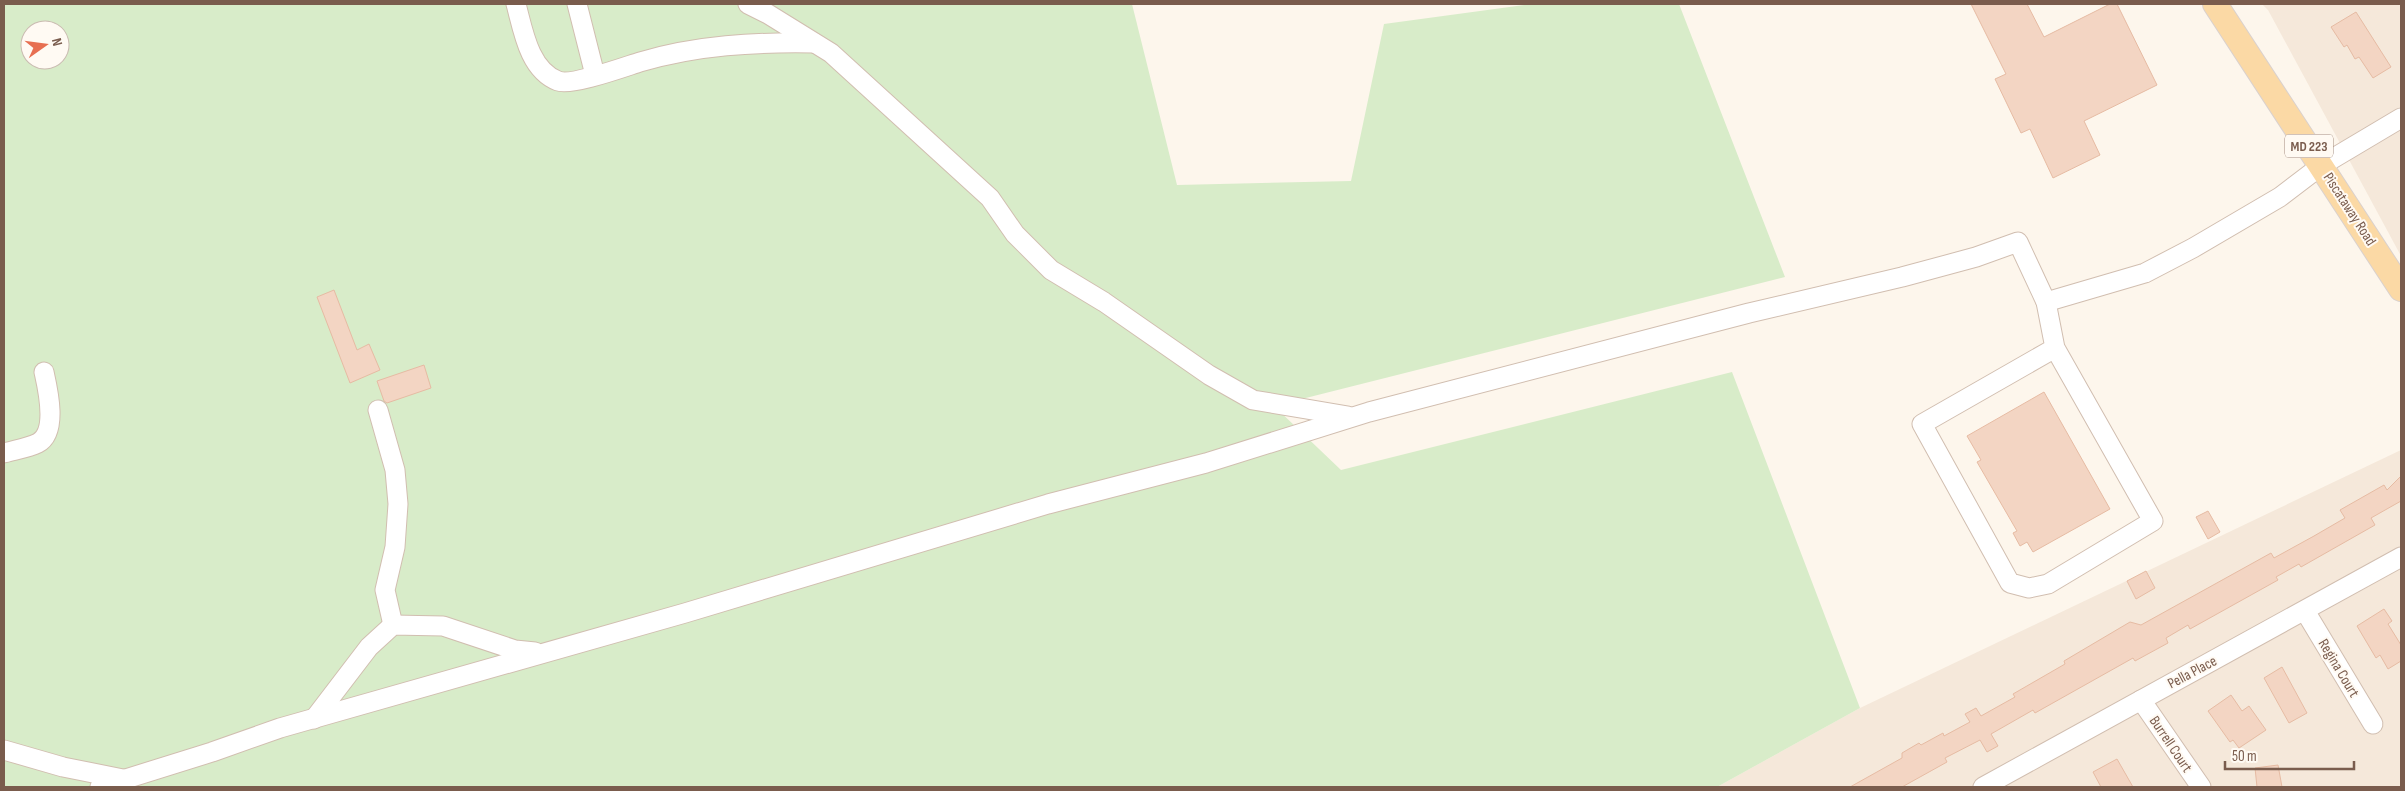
<svg xmlns="http://www.w3.org/2000/svg" width="2405" height="791" viewBox="0 0 2405 791" font-family="'Sofia Sans Condensed',sans-serif">
<style>
.residential{fill:#f5e8da}
.green{fill:#d8ecc9;fill-rule:evenodd}
.building{fill:#f3d5c3;stroke:#e6bba3}
.lines{fill:none;stroke-linecap:round;stroke-linejoin:round}
.minor-casing{stroke:#d1beb0;stroke-width:21}
.major-casing{stroke:#dad1cd;stroke-width:26}
.minor{stroke:#fff;stroke-width:19}
.major{stroke:#fbd9a5;stroke-width:24}
.labels{text-anchor:middle;stroke-width:4;stroke-linejoin:round;paint-order:stroke}
.shield{fill:#fffaf3;stroke:#a28b7f;stroke-width:1}
.shield-label{font-size:14px;font-weight:bold;fill:#7a5c4d}
.street-label{font-size:15px;fill:#7a5c4d;stroke:#fffaf3}
</style>
<rect width="100%" height="100%" fill="#fdf6ec"/>
<!-- residential -->
<g class="residential">
<polygon points="2262,4 2401,4 2401,256 2268,10"/>
<polygon points="2401,450 2401,787 1717,787 1860,708"/>
</g>
<!-- green -->
<path class="green" d="M4,4H1132L1177,185L1351,181L1384,24L1531,4H1679L1785,277L1274,406L1341,470L1732,372L1860,708L1717,787H4ZM30,30H60V60H30Z"/>
<!-- building -->
<g class="building">
<polygon points="1971,4 2027,4 2044,37 2110,4 2117,4 2157,85 2084,121 2100,155 2053,178 2030,129 2021,133 1995,79 2006,74"/>
<polygon points="2356,12 2391,67 2373,78 2359,57 2355,59 2347,45 2344,47 2331,27"/>
<polygon points="334,290 357,350 369,344 380,370 350,383 317,297"/>
<polygon points="424,365 431,388 387,403 384,401 377,381"/>
<polygon points="2044,392 2110,509 2033,552 2027,542 2020,546 2013,533 2017,531 1977,462 1981,460 1967,436"/>
<polygon points="2401,476 2401,501 2371,518 2375,525 2301,567 2299,564 2276,577 2278,580 2190,629 2188,625 2166,638 2168,643 2135,661 2133,658 2035,713 2033,710 1991,734 1998,746 1987,752 1980,740 1945,758 1947,762 1902,787 1850,787 1902,758 1902,753 1919,743 1921,745 1943,733 1944,736 1970,722 1965,714 1976,708 1981,716 2015,697 2013,694 2065,664 2064,661 2130,622 2141,625 2271,553 2274,558 2314,536 2345,518 2340,510 2384,485 2387,490"/>
<polygon points="2208,511 2220,532 2208,539 2196,517"/>
<polygon points="2146,571 2155,588 2136,599 2127,581"/>
<polygon points="2384,609 2392,621 2388,624 2401,645 2401,661 2388,669 2380,655 2376,658 2357,626"/>
<polygon points="2282,667 2307,713 2289,723 2264,678"/>
<polygon points="2231,695 2242,711 2249,706 2266,730 2239,748 2233,740 2230,742 2208,711"/>
<polygon points="2117,759 2133,787 2101,787 2093,772"/>
<polygon points="2278,765 2282,787 2257,787 2255,768"/>
</g>
<g class="lines">
<!-- minor casing -->
<g class="minor-casing">
<g id="minor">
<path d="M516,4C523,30 529,70 558,81C572,86 624,67 640,62C697,45 755,42 814,43"/>
<polyline points="577,4 595,75"/>
<polyline points="748,4 768,14 831,53 990,198 1015,234 1051,270 1104,302 1209,375 1253,400 1348,416"/>
<polyline points="2046,302 2145,273 2193,248 2280,197 2322,165 2401,118"/>
<polyline points="378,410 395,470 398,504 395,547 385,590 393,625"/>
<path d="M4,453C14,450 28,448 38,443C58,432 48,390 44,372"/>
<polyline points="2305,611 2373,724"/>
<polyline points="2141,700 2201,787"/>
<polyline points="314,719 369,647 393,625 443,626 515,650 535,652"/>
<polyline points="4,750 63,767 123,779"/>
<polyline points="100,787 212,752 280,728 685,613 1048,504 1206,463 1369,412 1749,313 1902,277 1976,257 2018,242 2046,302 2055,348 2153,521 2048,584 2029,588 2010,583 1922,424 2055,348"/>
<polyline points="1983,787 2401,557"/>
</g>
</g>
<!-- major casing -->
<g class="major-casing">
<polyline id="major" points="2215,4 2401,289"/>
</g>
<!-- minor -->
<use href="#minor" class="minor"/>
<!-- major -->
<use href="#major" class="major"/>
</g>
<g class="labels">
<!-- shield labels -->
<rect class="shield" x="2285" y="134.5" width="48" height="23" rx="4"/>
<g class="shield-label">
<text x="2309" y="151">MD 223</text>
</g>
<!-- street labels -->
<g class="street-label">
<text transform="translate(2350 209) rotate(57)" y="5">Piscataway Road</text>
<text transform="translate(2339 668) rotate(59)" y="5">Regina Court</text>
<text transform="translate(2192 672) rotate(-28)" y="5">Pella Place</text>
<text transform="translate(2171 744) rotate(56)" y="5">Burrell Court</text>
</g>
</g>
<!-- border -->
<rect width="2405" height="791" fill="none" stroke="#7a5c4d" stroke-width="10"/>
<!-- north arrow -->
<g transform="translate(45 45) rotate(76)"><circle r="24" fill="#fffaf3" stroke="#cabbb1"/>
<path d="M0-4L9 19L0 12L-9 19Z" fill="#e76f51"/>
<text y="-8" font-size="14" font-weight="bold" text-anchor="middle" fill="#7a5c4d">N</text>
</g>
<!-- scale -->
<path d="M2225 761v8h129v-8" fill="none" stroke="#7a5c4d" stroke-width="2.5"/>
<text x="2232" y="761" font-size="15" fill="#7a5c4d" stroke="#fffaf3" stroke-width="4" paint-order="stroke">50 m</text>
</svg>
